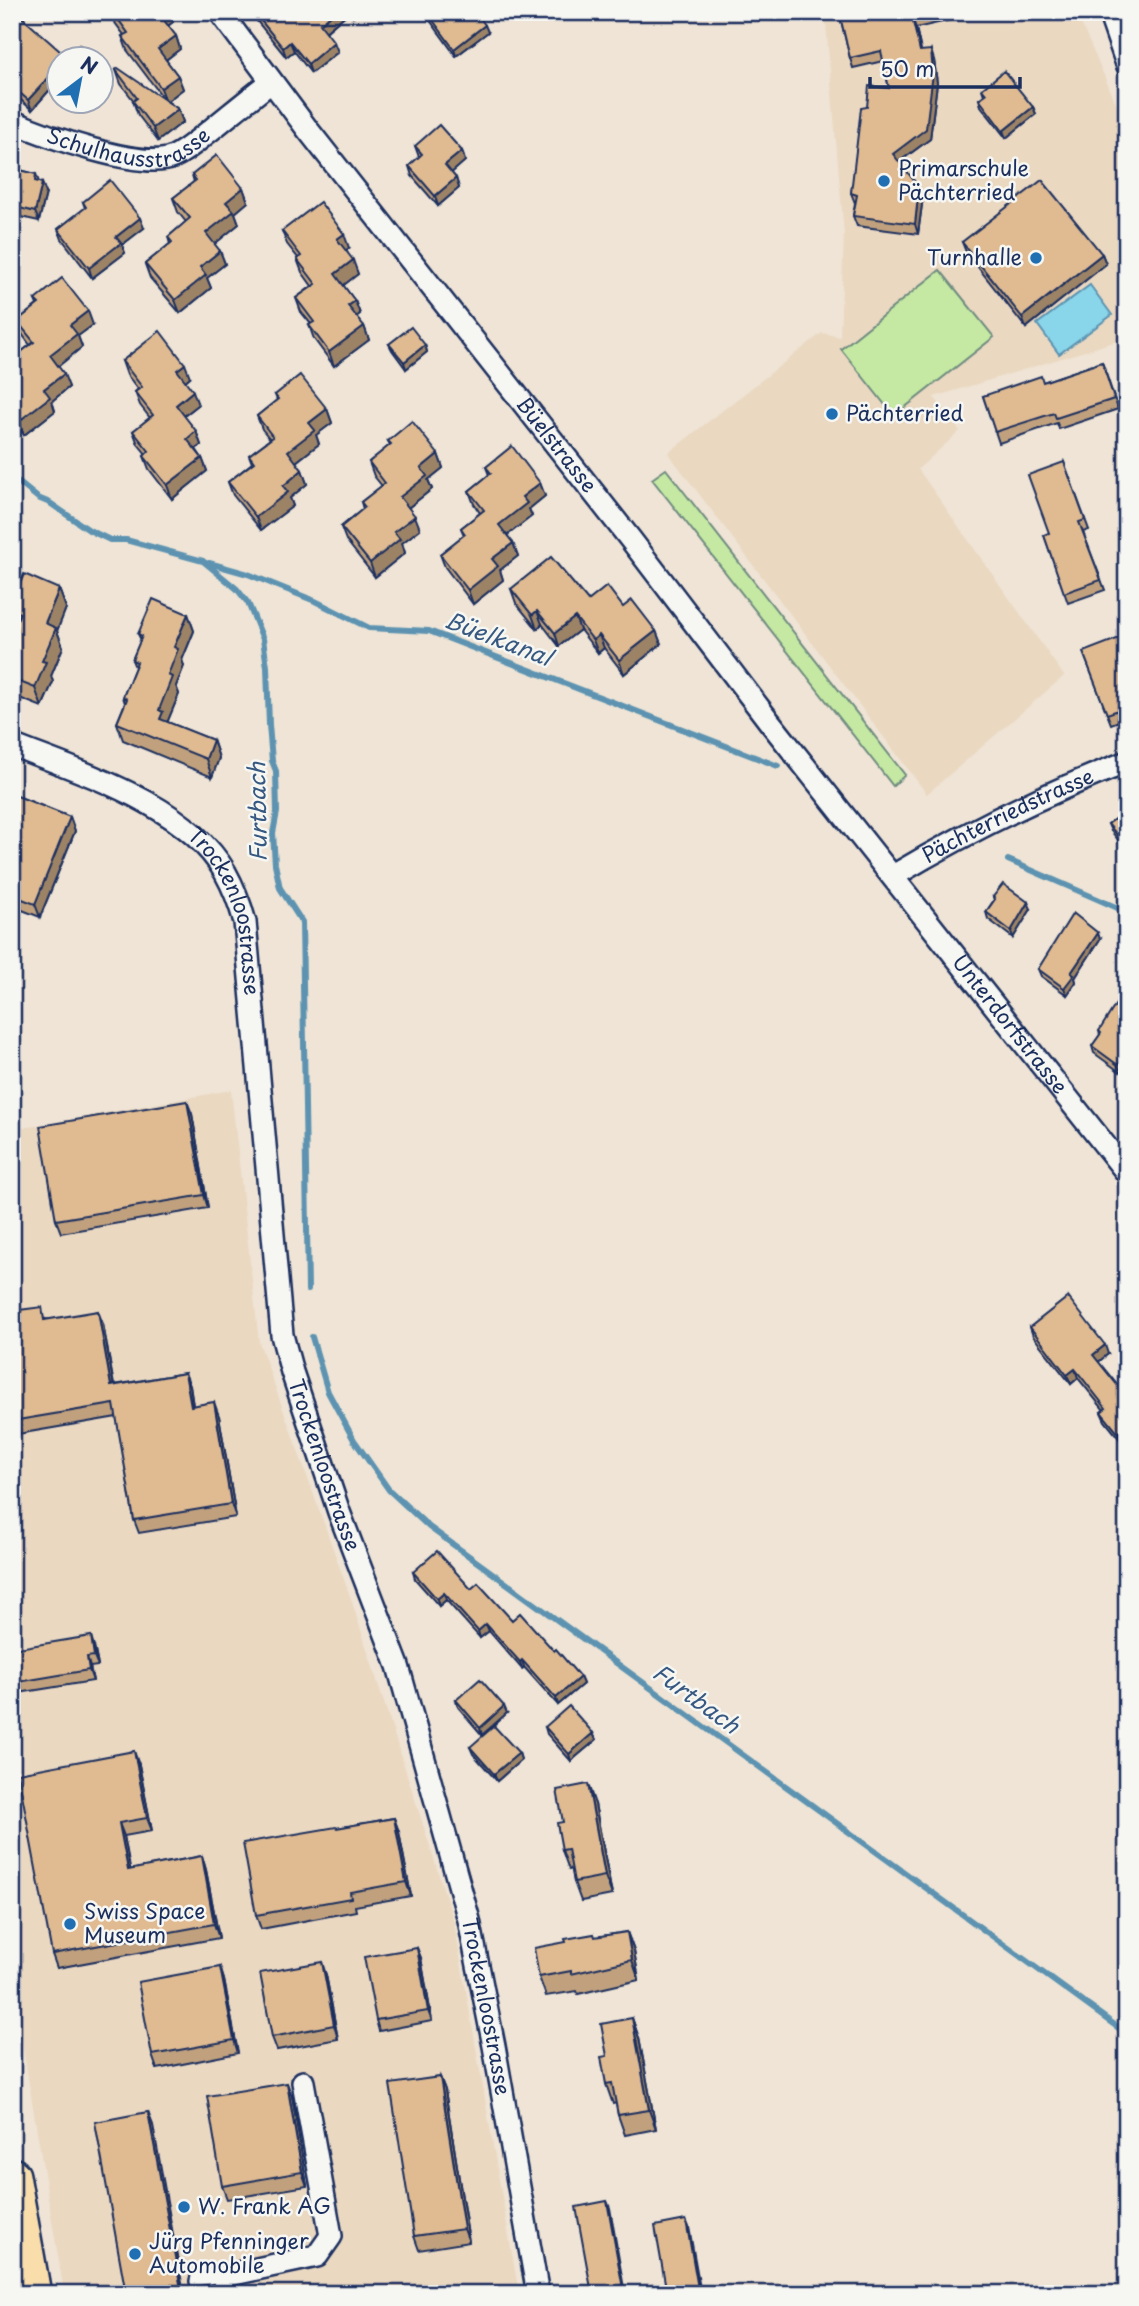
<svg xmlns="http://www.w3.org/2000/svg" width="1139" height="2306" viewBox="0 0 1139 2306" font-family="'Playpen Sans',sans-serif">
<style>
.built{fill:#ead8c1}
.green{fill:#c5e9a3;stroke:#708c80;stroke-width:2}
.water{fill:#89d5e9;stroke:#5d93b1;stroke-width:2}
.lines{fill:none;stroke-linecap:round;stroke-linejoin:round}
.stream{stroke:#5d93b1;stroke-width:6}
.minor-casing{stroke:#1b2f5e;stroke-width:26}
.primary-casing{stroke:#1b2f5e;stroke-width:40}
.minor{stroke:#f6f6f2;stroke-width:21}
.primary{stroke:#f9deab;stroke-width:35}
.wall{fill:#c1a17d;stroke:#1b2f5e;stroke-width:2}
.shaded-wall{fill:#9d8366;stroke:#1b2f5e;stroke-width:2}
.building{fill:#e0bb91;stroke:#1b2f5e;stroke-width:2}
.poi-dot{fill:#1f6fb2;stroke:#f6f6f2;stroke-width:2.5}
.labels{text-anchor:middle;stroke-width:5;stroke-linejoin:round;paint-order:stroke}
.street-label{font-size:21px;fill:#1b2f5e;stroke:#f6f6f2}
.poi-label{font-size:21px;fill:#1b2f5e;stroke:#f6f6f2;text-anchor:start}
.water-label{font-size:23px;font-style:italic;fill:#365881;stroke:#f6f6f2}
</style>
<rect width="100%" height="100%" fill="#efe4d5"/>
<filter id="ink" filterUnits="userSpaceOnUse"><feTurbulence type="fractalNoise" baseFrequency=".0143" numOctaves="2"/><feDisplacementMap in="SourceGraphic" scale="14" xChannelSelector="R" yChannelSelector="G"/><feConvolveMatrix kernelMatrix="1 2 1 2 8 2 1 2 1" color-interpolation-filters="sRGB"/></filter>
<g filter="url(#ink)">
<!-- built -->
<g class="built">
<polygon points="825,12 1076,12 1127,128 1127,338 934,397 960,431 918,469 1064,676 927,794 668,453 822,333 840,337 844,234"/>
<polygon points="231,1090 259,1342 351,1599 454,1922 519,2294 14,2294 63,2286 12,1982 12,1130"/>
</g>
<!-- green -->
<g class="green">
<polygon points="940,270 994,337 894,416 841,349"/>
<polygon points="666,469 905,775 893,786 652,479"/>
</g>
<!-- water -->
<polygon class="water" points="1090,285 1112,315 1059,354 1037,324"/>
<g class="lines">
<!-- stream -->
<g class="stream">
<polyline points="12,477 38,498 50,503 89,530 110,540 126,540 203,561 237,589 248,603 263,639 267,667 269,725 272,761 276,771 277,812 273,833 275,864 280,888 302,922 308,1290"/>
<polyline points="209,563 248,574 315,601 369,628 429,631 778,766"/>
<polyline points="1008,860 1127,912"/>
<polyline points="312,1337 328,1392 354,1440 389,1490 429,1527 1127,2034"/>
</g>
<!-- minor casing -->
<g class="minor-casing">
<g id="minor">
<path id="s1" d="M220,12L308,130L631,540L769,721L1127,1173"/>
<polyline points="1109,12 1127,64"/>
<path id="s2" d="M12,121C43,135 143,171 173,157C188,150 199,139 212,129C232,113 251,97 271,82"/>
<path id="s3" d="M12,745C82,773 186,804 225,872C234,888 240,904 245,922L282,1335L292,1372L339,1512L398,1666L469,1920L494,2046L538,2294"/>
<path id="s4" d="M893,876C968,831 1046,793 1127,762"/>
<polyline points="201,2281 317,2256 331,2236 303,2082"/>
</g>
</g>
<!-- primary casing -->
<g class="primary-casing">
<polyline id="primary" points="12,2176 33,2294"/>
</g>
<!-- minor -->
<use href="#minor" class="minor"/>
<!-- primary -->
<use href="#primary" class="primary"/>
</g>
<!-- wall -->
<g class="wall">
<polygon points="12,12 29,12 23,18 60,60 60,88 54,85 32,110 12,92"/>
<polygon points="111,12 169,12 173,22 168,26 176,36 180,49 166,60 178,76 183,89 167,101 178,109 183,122 158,141 138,115 133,101 134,101 121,84 116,70 164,99 127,50 122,36 124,35 113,20"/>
<polygon points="251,12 349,12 326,32 338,52 311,73 294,51 286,57 252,15"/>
<polygon points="839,12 986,12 916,28 921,51 934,60 937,83 930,139 899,162 923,197 918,234 857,226 853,216 855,203 851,193 867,107 889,88 883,61 853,68 850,58"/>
<polygon points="426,13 488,32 456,56 429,19"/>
<polygon points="982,89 1033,107 1036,114 1006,138 981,106 979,99 984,95"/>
<polygon points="415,146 462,151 465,161 451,173 456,178 459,188 438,206 412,176 409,166 419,157"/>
<polygon points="12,168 36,174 39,182 42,183 46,193 39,221 16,216 15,213 12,213"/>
<polygon points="192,175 243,188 248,202 235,213 239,224 214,244 220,251 225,264 207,278 211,288 180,313 150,278 145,264 170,244 168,237 186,222 178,212 173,198 194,182"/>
<polygon points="83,202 144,228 122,245 125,253 92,278 62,239 58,229 85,208"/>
<polygon points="282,231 349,248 346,250 358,274 343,285 355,301 360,314 356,317 364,326 369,340 334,366 314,339 309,325 311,324 301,312 296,298 312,286 302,272 297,259 298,258 287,244"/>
<polygon points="962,242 1102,254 1106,264 1026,328 966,252"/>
<polygon points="35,300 93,325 78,336 82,347 58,366 69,387 52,401 55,411 24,435 12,420 12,368 15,366 12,359 30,345 22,334 17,321 37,305"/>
<polygon points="389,344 425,345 427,352 406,369 392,350"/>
<polygon points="122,361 190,377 185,381 198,405 184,416 196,431 201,445 196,449 202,458 207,471 172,499 149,469 144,456 146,454 138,444 133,431 150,418 140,405 135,392 138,389 127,375"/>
<polygon points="1102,362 1118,409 1059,429 1057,423 999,443 983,396 1043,382"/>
<polygon points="275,395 327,409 332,423 316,435 319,444 296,462 302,470 307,484 290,498 293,506 261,530 233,495 228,482 252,463 249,455 270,439 262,429 257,416 277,400"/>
<polygon points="388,441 438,454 443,468 428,480 432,489 408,508 420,529 402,543 405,553 375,577 346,540 341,527 363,509 361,502 382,486 374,476 369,462 390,445"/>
<polygon points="1064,462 1089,530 1083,532 1105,590 1068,603 1044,535 1049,533"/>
<polygon points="486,467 540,483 545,496 529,509 532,516 507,535 513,543 518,556 500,570 503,580 473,604 445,567 440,554 464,535 461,528 480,513 474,504 469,491 489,475"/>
<polygon points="59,589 66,608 57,631 63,647 51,676 53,682 42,707 12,695 12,632 16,624 12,615 12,603"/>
<polygon points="511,589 623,607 656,631 661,644 624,674 604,648 598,653 580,630 559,646 542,624 537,629 516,603"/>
<polygon points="188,614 194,631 182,660 184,666 176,686 179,694 167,722 213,740 219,758 212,777 123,740 117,723 125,703 123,697 135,667 132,660 141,640 138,634"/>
<polygon points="1127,649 1127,718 1111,724 1083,652"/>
<polygon points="12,794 70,817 75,831 40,917 12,906"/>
<polygon points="1127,810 1127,851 1111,831 1108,824"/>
<polygon points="993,897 1031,909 1013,938 988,919 986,912 994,900"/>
<polygon points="1100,939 1075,978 1076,982 1067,995 1041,976 1038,969"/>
<polygon points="1127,1013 1127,1064 1120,1072 1094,1053 1092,1046 1100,1035 1099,1031"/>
<polygon points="192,1114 208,1208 61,1233 56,1220"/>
<polygon points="12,1311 46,1319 103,1324 114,1385 185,1373 190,1386 193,1406 219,1416 236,1517 139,1533 134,1520 117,1417 12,1435"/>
<polygon points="1030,1327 1108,1354 1098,1362 1127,1397 1127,1438 1122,1442 1105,1421 1101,1412 1104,1410 1078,1378 1071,1384 1033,1336"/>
<polygon points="413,1572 471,1589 554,1651 580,1677 583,1684 558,1705 524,1667 522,1669 489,1631 480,1638 446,1600 439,1606 415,1579"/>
<polygon points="94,1646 98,1666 90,1667 93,1681 12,1694 12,1649"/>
<polygon points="456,1700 507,1713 482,1735 458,1707"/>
<polygon points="545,1727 593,1733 596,1740 571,1761 547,1734"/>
<polygon points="470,1747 519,1753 521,1760 497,1781 473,1754"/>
<polygon points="139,1765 152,1831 124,1836 130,1870 202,1856 206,1870 219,1938 57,1968 52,1954"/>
<polygon points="595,1804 612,1895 581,1901 574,1882 572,1869 569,1870 562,1850 563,1822"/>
<polygon points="394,1818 399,1832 411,1896 355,1906 356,1911 261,1929 256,1915 337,1828"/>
<polygon points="627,1932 634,1951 639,1980 578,1994 577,1991 546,1996 539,1977 595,1937"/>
<polygon points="417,1948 421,1958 432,2021 379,2031 376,2020"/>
<polygon points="220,1967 224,1980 238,2053 157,2069 152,2055"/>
<polygon points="326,1975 338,2039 277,2050 272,2037"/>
<polygon points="632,2018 639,2038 656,2129 625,2135 618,2115 616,2103 613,2104 606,2084 607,2056"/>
<polygon points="440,2077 445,2090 469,2242 419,2250 414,2236"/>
<polygon points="292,2096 307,2186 227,2199 222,2186"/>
</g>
<!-- shaded-wall -->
<g class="shaded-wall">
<polygon points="16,12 29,12 19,22"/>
<polygon points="163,12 169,12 173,22 165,28 160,15"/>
<polygon points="334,12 349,12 323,34 320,24"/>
<polygon points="351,12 359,12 353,17"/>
<polygon points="912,18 916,28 923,61 920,51"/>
<polygon points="485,25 488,32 456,56 454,49"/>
<polygon points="176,36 180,49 163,62 158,49"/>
<polygon points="290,42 294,51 286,57 283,48"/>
<polygon points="334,42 338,52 311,73 308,64"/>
<polygon points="931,50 934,60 937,83 930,139 896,164 893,154"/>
<polygon points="51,75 54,85 32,110 28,100"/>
<polygon points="178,76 183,89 166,102 161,88"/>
<polygon points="1033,107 1036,114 1006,138 1003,131"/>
<polygon points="178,109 183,122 158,141 153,128"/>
<polygon points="462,151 465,161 448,176 445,165"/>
<polygon points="456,178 459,188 438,206 435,196"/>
<polygon points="42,183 46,193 39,221 35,212"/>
<polygon points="919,187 923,197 918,234 915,224"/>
<polygon points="243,188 248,202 235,213 239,224 211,247 206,233 226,202"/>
<polygon points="140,218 144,228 122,245 125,253 92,278 89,268 116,237"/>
<polygon points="344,234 349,248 342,253 337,239"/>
<polygon points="220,251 225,264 207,278 211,288 180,313 175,300 200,267"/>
<polygon points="1102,254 1106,264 1026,328 1022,317"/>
<polygon points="353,260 358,274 340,288 335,274"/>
<polygon points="355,301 360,314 353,319 348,306"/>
<polygon points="88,311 93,325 78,336 82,347 55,369 50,355 70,325"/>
<polygon points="364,326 369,340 334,366 329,352"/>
<polygon points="425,345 427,352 406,369 404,362"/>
<polygon points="185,364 190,377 182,384 177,370"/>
<polygon points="64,374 69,387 52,401 55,411 24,435 19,421 44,389"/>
<polygon points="193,391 198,405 180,419 176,405"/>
<polygon points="327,409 332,423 316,435 319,444 292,465 288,451 309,423"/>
<polygon points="196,431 201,445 192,452 187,439"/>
<polygon points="438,454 443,468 428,480 432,489 404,511 400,497 421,468"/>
<polygon points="202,458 207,471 172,499 167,485"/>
<polygon points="302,470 307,484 290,498 293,506 261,530 256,517 283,486"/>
<polygon points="540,483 545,496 529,509 532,516 504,538 499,525 522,497"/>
<polygon points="415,516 420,529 402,543 405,553 375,577 370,563 394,532"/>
<polygon points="513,543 518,556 500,570 503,580 473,604 468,590 492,559"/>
<polygon points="59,589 66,608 57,631 63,647 51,676 53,682 42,707 35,688 42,661 45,623"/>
<polygon points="537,611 542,624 537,629 532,615"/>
<polygon points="188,614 194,631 182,660 184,666 176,686 179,694 167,723 160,719 159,710 174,647"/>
<polygon points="575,617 580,630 559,646 555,633"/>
<polygon points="656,631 661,644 624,674 619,660"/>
<polygon points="599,635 604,648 598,653 593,640"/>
<polygon points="213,740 219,758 212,777 206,759"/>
<polygon points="70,817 75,831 40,917 35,904"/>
<polygon points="1028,902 1031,909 1013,938 1011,931"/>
<polygon points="1098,933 1100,939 1075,978 1076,982 1067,995 1064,988 1071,973"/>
<polygon points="1127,1047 1127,1064 1120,1072 1118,1065"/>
<polygon points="187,1101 192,1114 208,1208 204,1195"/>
<polygon points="98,1311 103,1324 116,1399 111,1386"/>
<polygon points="1105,1345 1108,1354 1096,1364 1093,1355"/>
<polygon points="1075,1369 1078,1378 1071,1384 1067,1375"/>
<polygon points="185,1373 190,1386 195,1419 191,1406"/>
<polygon points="214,1402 219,1416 236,1517 231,1504"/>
<polygon points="1127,1426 1127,1438 1122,1442 1118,1433"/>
<polygon points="444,1593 446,1600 439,1606 437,1599"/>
<polygon points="486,1624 489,1631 480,1638 478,1631"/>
<polygon points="91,1636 94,1646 98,1666 94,1656"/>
<polygon points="87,1657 90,1667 93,1681 89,1670"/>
<polygon points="522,1660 524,1667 522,1669 520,1662"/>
<polygon points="580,1677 583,1684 558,1705 556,1698"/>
<polygon points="504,1706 507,1713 482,1735 480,1728"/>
<polygon points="593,1733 596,1740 571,1761 569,1754"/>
<polygon points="134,1751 139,1765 152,1831 147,1818"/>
<polygon points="519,1753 521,1760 497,1781 494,1774"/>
<polygon points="588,1784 595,1804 612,1895 605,1876"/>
<polygon points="394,1818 399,1832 411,1896 406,1882"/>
<polygon points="119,1823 124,1836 133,1883 128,1870"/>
<polygon points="202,1856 206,1870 219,1938 214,1924"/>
<polygon points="627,1932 634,1951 639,1980 632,1960"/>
<polygon points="417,1948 421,1958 432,2021 428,2011"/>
<polygon points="322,1962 326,1975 338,2039 334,2025"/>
<polygon points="220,1967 224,1980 238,2053 234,2040"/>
<polygon points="632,2018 639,2038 656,2129 649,2110"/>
<polygon points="440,2077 445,2090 469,2242 464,2229"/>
<polygon points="287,2083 292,2096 307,2186 302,2172"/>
<polygon points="148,2112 153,2125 184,2294 181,2289"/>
<polygon points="607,2201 610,2208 625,2294 624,2294"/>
<polygon points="686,2220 689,2227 701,2294 699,2294"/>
</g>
<!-- building -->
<g class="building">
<polygon points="12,12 16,12 70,60 60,60 60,81 51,75 28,100 12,86"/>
<polygon points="113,12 163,12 160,15 176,36 158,49 178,76 161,88 122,36 128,33"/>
<polygon points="254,12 334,12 320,24 334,42 308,64 290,42 283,48"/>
<polygon points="427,12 476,12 485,25 454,49"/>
<polygon points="839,12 939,12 912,18 920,51 931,50 933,73 926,129 893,154 919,187 915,224 853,216 857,195 851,193 861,108 867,107 869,86 889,88 881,51 850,58"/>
<polygon points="80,45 96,56 94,60 71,60"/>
<polygon points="118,68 178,109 153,128 133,101 137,98 116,70"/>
<polygon points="1004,71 1033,107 1003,131 979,99 986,94 982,89"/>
<polygon points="439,125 462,151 445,165 456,178 435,196 409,166 422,154 415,146"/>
<polygon points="217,155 243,188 226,202 234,211 206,233 220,251 200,267 206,275 175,300 145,264 172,242 168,237 190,218 173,198 196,180 192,175"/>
<polygon points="12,168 36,174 35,181 42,183 35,212 12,206"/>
<polygon points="110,180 140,218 116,237 121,243 89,268 58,229 86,207 83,202"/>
<polygon points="1042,180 1102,254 1022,317 962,242"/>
<polygon points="320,202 344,234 337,239 353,260 335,274 355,301 348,306 364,326 329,352 309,325 314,322 296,298 316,284 297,259 301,256 282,231"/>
<polygon points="62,278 88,311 70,325 77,334 50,355 64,374 44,389 50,397 19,421 12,412 12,368 16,364 12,359 34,342 17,321 39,304 35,300"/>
<polygon points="411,327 425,345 404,362 389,344"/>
<polygon points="160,331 185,364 177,370 193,391 176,405 196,431 187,439 202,458 167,485 144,456 149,451 133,431 153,415 135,392 142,387 122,361"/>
<polygon points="1102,362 1114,399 1056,418 1054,413 995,432 983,396 1041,376 1043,382"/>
<polygon points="300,375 327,409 309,423 315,430 288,451 302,470 283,486 288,492 256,517 228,482 254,462 249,455 273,437 257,416 278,399 275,395"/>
<polygon points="412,421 438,454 421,468 427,476 400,497 415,516 394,532 400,539 370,563 341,527 365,507 361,502 385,483 369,462 391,444 388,441"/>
<polygon points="512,446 540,483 522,497 527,503 499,525 513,543 492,559 498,566 468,590 440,554 465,534 461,528 484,510 469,491 491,473 486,467"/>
<polygon points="1064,462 1085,520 1079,522 1101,580 1064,593 1044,535 1049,533 1028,475"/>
<polygon points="551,557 588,601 607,586 623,607 632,600 656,631 619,660 599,635 593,640 575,617 555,633 537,611 532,615 511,589"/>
<polygon points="24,574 59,589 45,623 56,628 42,661 46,662 35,688 12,679 12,632 20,613 12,610 12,603"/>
<polygon points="153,599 188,614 174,647 178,649 168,675 172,677 159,710 163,712 160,719 213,740 206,759 117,723 127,699 123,697 137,662 132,660 142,636 138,634"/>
<polygon points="1122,637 1127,649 1127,707 1107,714 1083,652"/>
<polygon points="12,794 70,817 35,904 12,895"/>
<polygon points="1127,810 1127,847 1108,824"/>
<polygon points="1003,884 1028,902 1011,931 986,912 995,899 993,897"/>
<polygon points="1073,913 1098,933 1071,973 1074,975 1064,988 1038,969"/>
<polygon points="1116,1004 1127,1013 1127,1047 1124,1050 1127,1053 1118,1065 1092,1046 1101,1033 1099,1031"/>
<polygon points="187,1101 204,1195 56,1220 40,1126"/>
<polygon points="1068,1297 1105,1345 1093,1355 1127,1397 1127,1426 1118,1433 1101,1412 1106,1408 1075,1369 1067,1375 1030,1327"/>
<polygon points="42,1307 44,1320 98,1311 111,1386 185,1373 191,1406 214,1402 231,1504 134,1520 114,1404 12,1421 12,1311"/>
<polygon points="437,1551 471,1589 478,1583 512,1620 520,1613 554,1651 556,1649 580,1677 556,1698 522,1660 520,1662 486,1624 478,1631 444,1593 437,1599 413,1572"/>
<polygon points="91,1636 94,1656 87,1657 89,1670 12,1683 12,1649"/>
<polygon points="480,1679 504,1706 480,1728 456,1700"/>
<polygon points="569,1706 593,1733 569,1754 545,1727"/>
<polygon points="494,1726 519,1753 494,1774 470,1747"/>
<polygon points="134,1751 147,1818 119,1823 128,1870 202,1856 214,1924 52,1954 18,1773"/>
<polygon points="588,1784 605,1876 574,1882 568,1849 562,1850 557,1823 563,1822 557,1790"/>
<polygon points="394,1818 406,1882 350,1892 351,1898 256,1915 243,1843 336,1827 337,1828"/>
<polygon points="627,1932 632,1960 571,1974 571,1971 539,1977 534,1948 566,1942 565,1939 594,1934 595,1937"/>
<polygon points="417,1948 428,2011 376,2020 364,1957"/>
<polygon points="322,1962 334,2025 272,2037 260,1973"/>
<polygon points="220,1967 234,2040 152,2055 138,1982"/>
<polygon points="632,2018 649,2110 618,2115 612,2083 606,2084 601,2057 607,2056 601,2024"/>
<polygon points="440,2077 464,2229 414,2236 390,2084"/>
<polygon points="287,2083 302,2172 222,2186 207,2096"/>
<polygon points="148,2112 181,2289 213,2284 215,2294 126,2294 95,2122"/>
<polygon points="607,2201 624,2294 592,2294 576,2207"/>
<polygon points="686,2220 699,2294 667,2294 655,2226"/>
</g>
</g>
<!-- markers -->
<g class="poi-dot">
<circle cx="884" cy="181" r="7"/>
<circle cx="1036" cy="258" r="7"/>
<circle cx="832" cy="414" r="7"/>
<circle cx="70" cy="1924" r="7"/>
<circle cx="184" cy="2207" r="7"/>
<circle cx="135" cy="2254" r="7"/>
</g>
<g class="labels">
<!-- street labels -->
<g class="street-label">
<text dy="7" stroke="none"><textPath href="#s2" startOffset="124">Schulhausstrasse</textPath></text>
<text dy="7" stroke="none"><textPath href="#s1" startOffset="548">Büelstrasse</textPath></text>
<text dy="7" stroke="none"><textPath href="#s4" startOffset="130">Pächterriedstrasse</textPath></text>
<text dy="7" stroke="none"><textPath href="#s3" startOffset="290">Trockenloostrasse</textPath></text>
<text dy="7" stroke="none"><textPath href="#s1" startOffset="1284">Unterdorfstrasse</textPath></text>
<text dy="7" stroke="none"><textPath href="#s3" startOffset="858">Trockenloostrasse</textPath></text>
<text dy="7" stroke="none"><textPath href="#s3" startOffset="1424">Trockenloostrasse</textPath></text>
</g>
<!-- poi labels -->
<g class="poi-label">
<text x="898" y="176">Primarschule<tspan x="898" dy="24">Pächterried</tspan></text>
<text x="1022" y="265" text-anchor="end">Turnhalle</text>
<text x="846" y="421">Pächterried</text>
<text x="84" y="1919">Swiss Space<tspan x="84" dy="24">Museum</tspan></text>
<text x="198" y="2214">W. Frank AG</text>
<text x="149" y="2249">Jürg Pfenninger<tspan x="149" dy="24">Automobile</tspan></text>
</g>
<!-- water labels -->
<g class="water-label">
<text transform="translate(498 639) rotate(21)" y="8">Büelkanal</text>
<text transform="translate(258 812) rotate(-91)" y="8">Furtbach</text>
<text transform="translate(696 1699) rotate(36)" y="8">Furtbach</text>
</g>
</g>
<!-- margin -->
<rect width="1139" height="2306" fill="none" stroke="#f6f6f2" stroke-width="42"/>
<rect x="21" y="21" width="1097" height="2264" fill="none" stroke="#1b2f5e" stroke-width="2.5" filter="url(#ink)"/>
<!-- north arrow -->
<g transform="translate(80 80) rotate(32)"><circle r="33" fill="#f6f6f2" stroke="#9ea6b7" stroke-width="2"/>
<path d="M0-5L12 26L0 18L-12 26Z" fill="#1f6fb2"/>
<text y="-10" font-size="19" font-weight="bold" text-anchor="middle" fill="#1b2f5e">N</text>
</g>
<!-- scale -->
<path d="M870 77v10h150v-10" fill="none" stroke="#1b2f5e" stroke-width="3.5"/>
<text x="880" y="77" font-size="21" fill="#1b2f5e" stroke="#f6f6f2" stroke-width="5" paint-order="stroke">50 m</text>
</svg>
